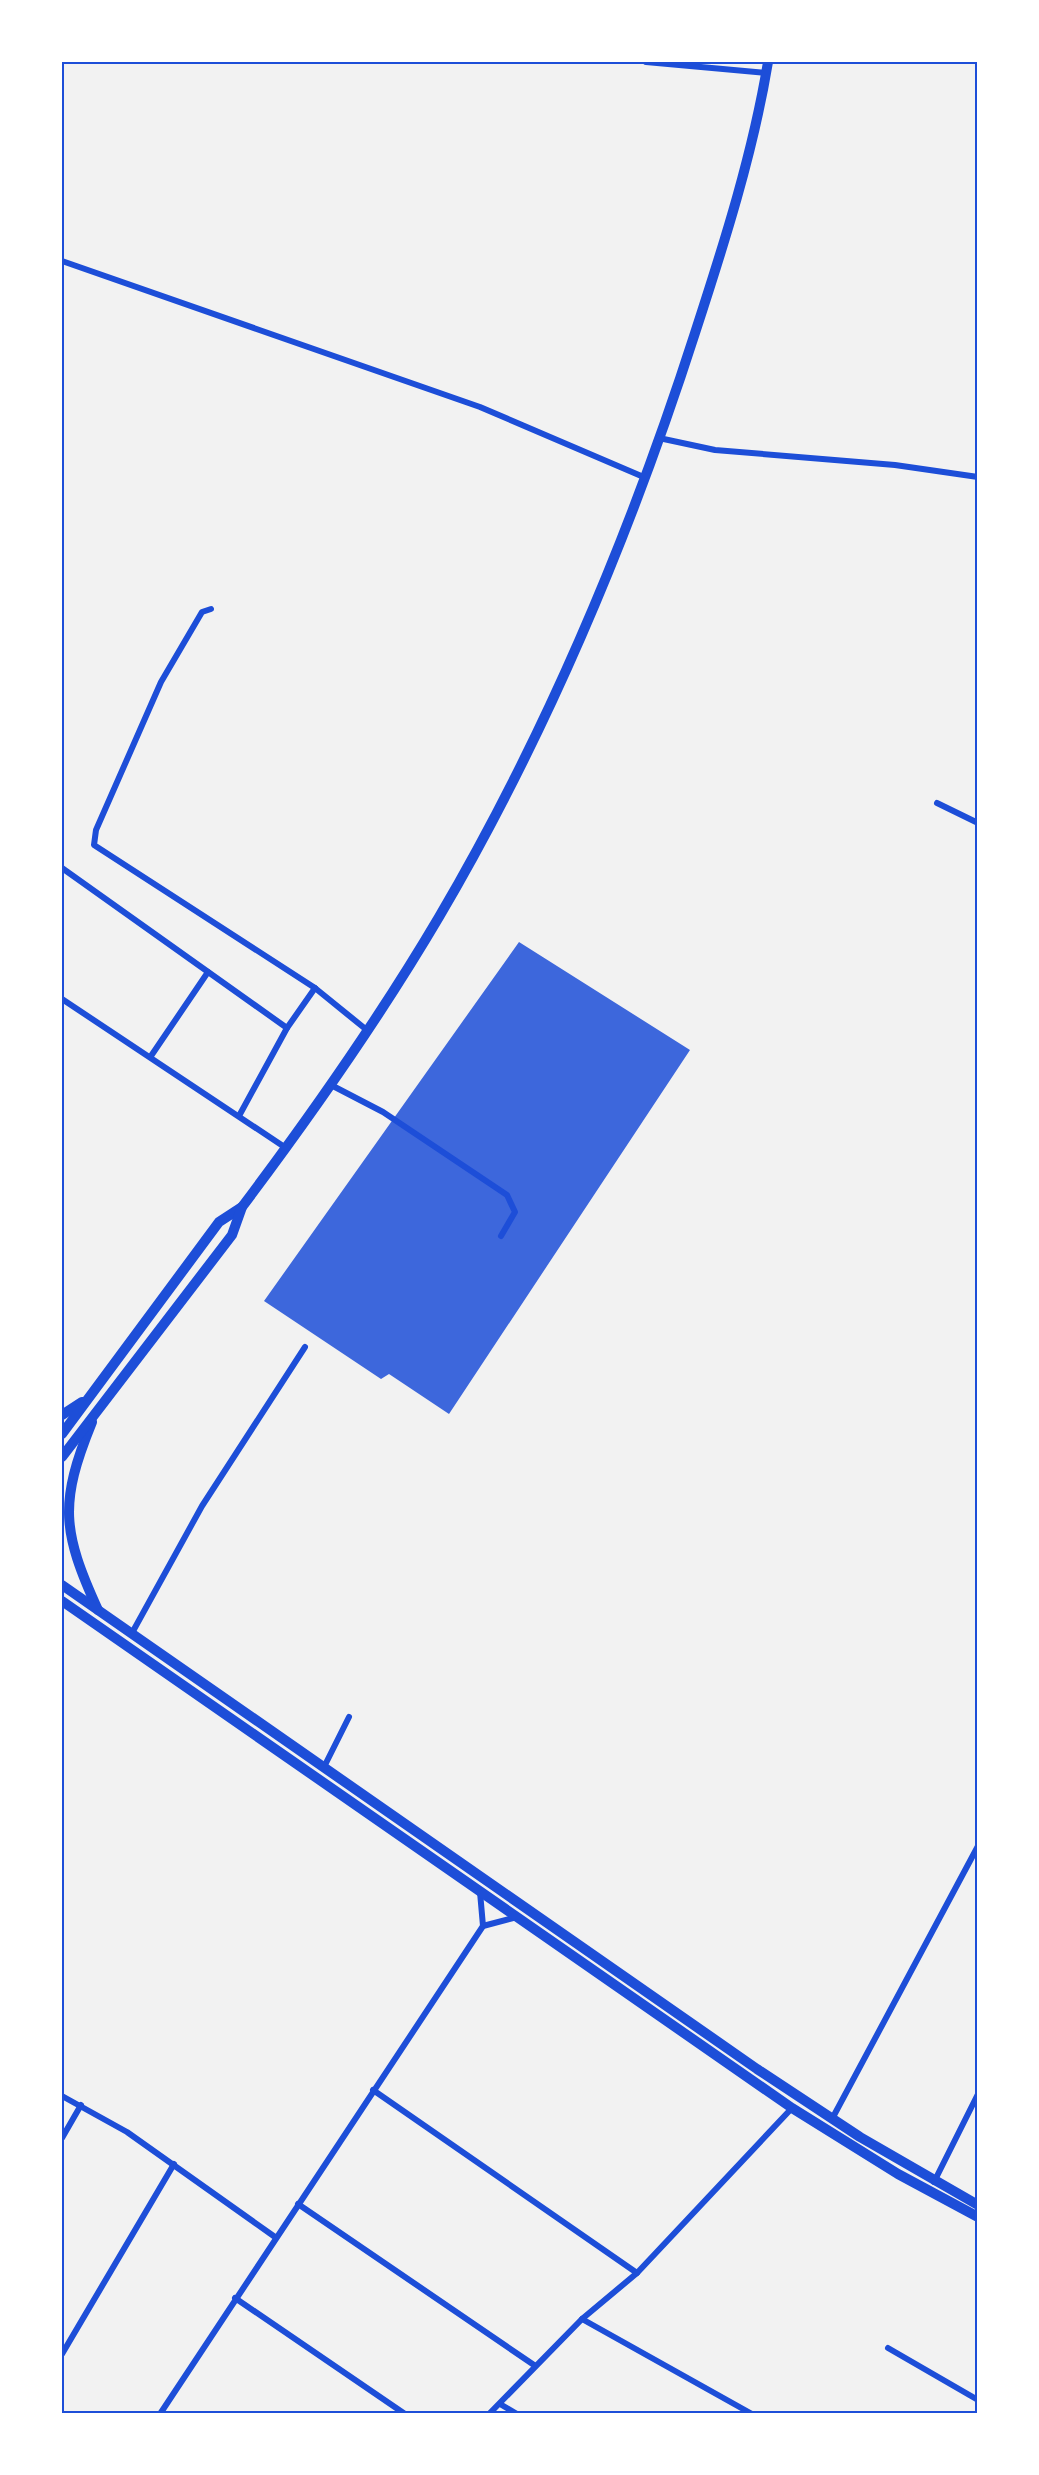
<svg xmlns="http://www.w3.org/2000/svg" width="1039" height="2475" viewBox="0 0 1039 2475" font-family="'PT Sans',sans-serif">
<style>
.building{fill:#3d67dc}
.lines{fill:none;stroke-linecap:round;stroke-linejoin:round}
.minor{stroke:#1d4ed8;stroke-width:6}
.trunk{stroke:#1d4ed8;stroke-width:10}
.neatline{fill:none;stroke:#1d4ed8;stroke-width:2}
</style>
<rect width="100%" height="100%" fill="#f2f2f2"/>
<!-- building -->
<polygon class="building" points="519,942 690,1050 449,1414 389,1374 381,1379 264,1301"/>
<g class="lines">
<!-- minor -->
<g class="minor">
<polyline points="646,62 766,73"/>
<polyline points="62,261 480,407 646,478"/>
<polyline points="659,438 715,450 895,465 978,477"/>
<polyline points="211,609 202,612 161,682 96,830 94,845 315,988 368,1031"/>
<polyline points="937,803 978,823"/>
<polyline points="62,868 287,1028"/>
<polyline points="62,999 286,1148"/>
<polyline points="151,1056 208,972"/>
<polyline points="331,1085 383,1112 507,1195 515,1212 501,1236"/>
<polyline points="239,1116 287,1028 315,988"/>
<polyline points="132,1633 202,1506 305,1347"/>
<polyline points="324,1767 349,1717"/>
<polyline points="483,1926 517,1917"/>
<polyline points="373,2090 637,2273"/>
<polyline points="62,2096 127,2132 275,2237"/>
<polyline points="832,2119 978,1846"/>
<polyline points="62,2138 81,2105"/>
<polyline points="934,2182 978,2094"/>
<polyline points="298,2204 534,2365"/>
<polyline points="235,2298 405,2414"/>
<polyline points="582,2319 752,2414"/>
<polyline points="888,2348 978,2400"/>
<polyline points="62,2354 174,2164"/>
<polyline points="500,2404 517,2414"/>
<polyline points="160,2414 483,1926 480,1892"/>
<polyline points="489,2414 582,2319 637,2273 792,2108"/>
</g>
<!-- trunk -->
<g class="trunk">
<polyline points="62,1415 82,1402"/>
<path d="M92,1422C59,1503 62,1531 98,1610"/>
<polyline points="62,1434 219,1222 242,1207"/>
<path d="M62,1457L232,1235L242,1207C312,1114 380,1017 439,917C547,733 630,535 695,333C724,244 753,153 768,62"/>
<polyline points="62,1585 757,2069 860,2137 978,2205"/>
<polyline points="62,1601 792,2108 898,2174 978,2217"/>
</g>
</g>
<!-- border -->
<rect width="1039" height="2475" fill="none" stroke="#ffffff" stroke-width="126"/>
<rect x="63" y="63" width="913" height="2349" class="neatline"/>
</svg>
